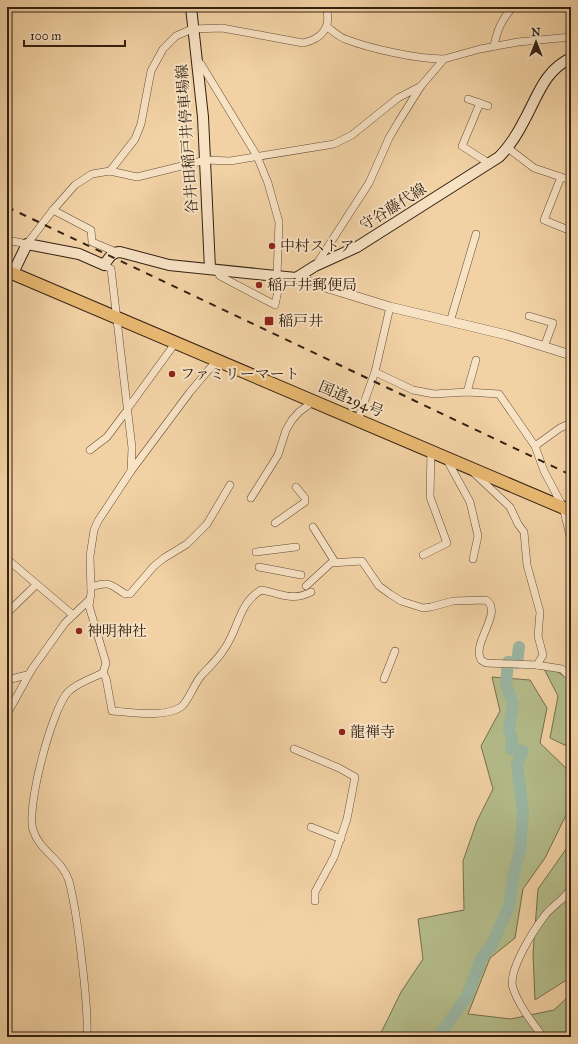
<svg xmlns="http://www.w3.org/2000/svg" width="578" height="1044" viewBox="0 0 578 1044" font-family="'IM FELL Great Primer','Noto Serif JP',serif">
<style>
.green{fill:#b4bd8b;stroke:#746f4e}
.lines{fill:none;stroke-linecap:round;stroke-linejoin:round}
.river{stroke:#9bb8a5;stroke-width:12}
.minor-casing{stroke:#634d37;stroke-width:8}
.tertiary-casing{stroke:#634d37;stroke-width:10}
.secondary-casing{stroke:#332112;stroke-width:12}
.trunk-casing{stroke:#332112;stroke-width:14}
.minor{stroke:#f7e2c4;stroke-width:7}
.tertiary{stroke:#f7e2c4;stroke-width:9}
.secondary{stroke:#f7e2c4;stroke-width:10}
.trunk{stroke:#e9b972;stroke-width:12}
.rail{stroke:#332112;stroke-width:2;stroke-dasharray:7 7;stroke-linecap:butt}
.poi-dot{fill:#8f2418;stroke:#f7e2c4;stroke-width:1.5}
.labels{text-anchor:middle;stroke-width:4;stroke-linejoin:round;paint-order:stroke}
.street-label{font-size:15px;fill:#332112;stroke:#f7e2c4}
.poi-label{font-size:15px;fill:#332112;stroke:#f7e2c4;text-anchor:start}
</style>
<rect width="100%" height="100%" fill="#f2d2a5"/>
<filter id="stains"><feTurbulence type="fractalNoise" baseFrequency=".005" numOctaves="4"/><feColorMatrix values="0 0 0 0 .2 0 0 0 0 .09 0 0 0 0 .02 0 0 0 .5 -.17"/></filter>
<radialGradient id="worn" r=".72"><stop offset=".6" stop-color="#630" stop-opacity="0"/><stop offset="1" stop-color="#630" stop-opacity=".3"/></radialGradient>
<!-- green -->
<g class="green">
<polygon points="539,659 571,681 571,748 550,738 558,696"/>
<polygon points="492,677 530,680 547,708 540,743 571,773 571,797 567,813 545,858 523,889 515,938 490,958 468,1014 511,1019 554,1010 571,994 571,1037 379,1037 401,992 423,959 418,919 464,910 463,861 477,821 493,789 481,746 500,711"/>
<polygon points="571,842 571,977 535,1000 533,954 538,889"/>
</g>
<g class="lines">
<!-- river -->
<polyline class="river" points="438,1037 467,996 482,957 492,945 509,906 514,872 520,852 523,812 517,764 523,751 511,749 512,738 509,729 513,703 506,684 508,662 517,663 519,647"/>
<!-- minor casing -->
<g class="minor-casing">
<g id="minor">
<path d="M327,27C333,31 339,37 345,39C371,49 417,59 444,59"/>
<path d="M494,46C497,30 502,19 513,7"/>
<polyline points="196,60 201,64 257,156 268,183 279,222 277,276"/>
<polyline points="468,99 488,106"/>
<polyline points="480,103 462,146 490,164"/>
<polyline points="508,148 534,168 561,177 544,220 571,231"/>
<path d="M110,171L135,139L141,124L151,71L163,49L176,36L192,29L222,28L303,43C322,39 332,27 326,7"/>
<polyline points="561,177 571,180"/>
<polyline points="7,240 27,244 53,210"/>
<polyline points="116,252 92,242 91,230 53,210 75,185 92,174 110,171 137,177 206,160 230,161 334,144 352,135 398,98 421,86"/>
<polyline points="104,265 111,269 132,448 131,471"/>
<polyline points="316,265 369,183 389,138 399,121 421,86 444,59 480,49 518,42 571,37"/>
<polyline points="216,269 220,276 275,305 281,276"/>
<polyline points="529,316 553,323 544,347"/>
<polyline points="450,322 476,234"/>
<polyline points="375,372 413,390 434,394 467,392 499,394 535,446 544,471 563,507 571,540"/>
<polyline points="467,392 476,360"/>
<polyline points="128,408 176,342"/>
<polyline points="358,419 375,372 390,307"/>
<polyline points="535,446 560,428 571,423"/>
<polyline points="90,450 107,437 125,413"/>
<polyline points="446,458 470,502 478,536 473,559"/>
<polyline points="474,473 510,507 518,524 524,532 527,565 540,612 538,636 543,655 537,665"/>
<polyline points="251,498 278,455 286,430 292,420 299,412 314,401"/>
<polyline points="275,523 305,502 305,498 296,487"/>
<polyline points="313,527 335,562"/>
<polyline points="256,552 296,547"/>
<polyline points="423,555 447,543 430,497 431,451"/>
<polyline points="7,559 73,615"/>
<polyline points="259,567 301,575"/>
<path d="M306,586L331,563L362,561L379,586L390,594L401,601L423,608L431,607L453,601L486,600C504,612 471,643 481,660L486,663L537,665L562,669L571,678"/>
<path d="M91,587C109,581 110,584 125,594H130L154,566L164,558L187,544L207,524L230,485"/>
<polyline points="7,613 36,585"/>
<path d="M103,673L106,678L112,711C131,712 165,718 181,707C188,702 194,684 201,676C213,663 225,652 232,635C240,618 243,601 261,590C280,593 292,602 311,592"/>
<polyline points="384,679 395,651"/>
<polyline points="7,680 27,675"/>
<polyline points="7,714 32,669 65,623 89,600"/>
<polyline points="294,749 339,768 355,777 347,819 334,857 315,892 315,901"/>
<polyline points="311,827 341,839"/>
<path d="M87,1037C88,1012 85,987 82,962C79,935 76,908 69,881C62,859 40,852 33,830C26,807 52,709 68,692C77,683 92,678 103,673L106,663L89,606L91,593L90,556L94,530L98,521L131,471L190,392L217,360"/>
<path d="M543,1037C532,1022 519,1006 513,988C507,971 535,928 546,914C554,905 565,899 571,888"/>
</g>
</g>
<!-- tertiary casing -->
<g class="tertiary-casing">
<polyline id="tertiary" points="296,278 390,307 507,335 571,355"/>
</g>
<!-- secondary casing -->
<g class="secondary-casing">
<g id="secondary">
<polyline points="191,7 203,117 210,269"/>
<path d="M13,273L27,244L79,254L104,265C109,258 112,252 120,252L169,265L296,278L315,266L357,247L499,157C510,146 518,133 525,119C538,95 545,70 571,58"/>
</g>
</g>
<!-- trunk casing -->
<g class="trunk-casing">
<polyline id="trunk" points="7,271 571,511"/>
</g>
<!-- minor -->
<use href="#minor" class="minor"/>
<!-- tertiary -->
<use href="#tertiary" class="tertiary"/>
<!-- secondary -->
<use href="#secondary" class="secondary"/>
<!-- trunk -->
<use href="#trunk" class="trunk"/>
<!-- rail -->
<polyline class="rail" points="7,207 571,475"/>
</g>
<!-- markers -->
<g class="poi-dot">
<circle cx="272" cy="246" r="4"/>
<circle cx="259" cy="285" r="4"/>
<rect x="264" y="316" width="10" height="10" rx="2"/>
<circle cx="172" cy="374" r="4"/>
<circle cx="79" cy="631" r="4"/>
<circle cx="342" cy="732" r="4"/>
</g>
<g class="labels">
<!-- street labels -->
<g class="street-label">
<text transform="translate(187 139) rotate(-94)" y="5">谷井田稲戸井停車場線</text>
<text transform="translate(393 207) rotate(-32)" y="5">守谷藤代線</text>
<text transform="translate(351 399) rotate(23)" y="5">国道294号</text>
</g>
<!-- poi labels -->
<g class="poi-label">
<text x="280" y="251">中村ストア</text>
<text x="267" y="290">稲戸井郵便局</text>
<text x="278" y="326">稲戸井</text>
<text x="180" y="379">ファミリーマート</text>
<text x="87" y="636">神明神社</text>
<text x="350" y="737">龍禅寺</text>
</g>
</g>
<!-- margin -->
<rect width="578" height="1044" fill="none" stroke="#f2d2a5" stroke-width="24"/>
<rect x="8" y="8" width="562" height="1028" fill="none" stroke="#332112" stroke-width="2"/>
<rect x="12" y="12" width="554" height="1020" fill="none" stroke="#332112"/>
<!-- north arrow -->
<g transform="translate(536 42)" stroke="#f7e2c4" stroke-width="3" paint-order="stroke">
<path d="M0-3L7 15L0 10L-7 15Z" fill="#332112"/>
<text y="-6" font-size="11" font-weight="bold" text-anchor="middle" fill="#332112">N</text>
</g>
<!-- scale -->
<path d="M24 40v6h101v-6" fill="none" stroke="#332112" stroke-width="2"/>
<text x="30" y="40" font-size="12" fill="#332112" stroke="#f7e2c4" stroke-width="3" paint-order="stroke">100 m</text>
<rect width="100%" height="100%" filter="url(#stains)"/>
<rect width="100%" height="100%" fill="url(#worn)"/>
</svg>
